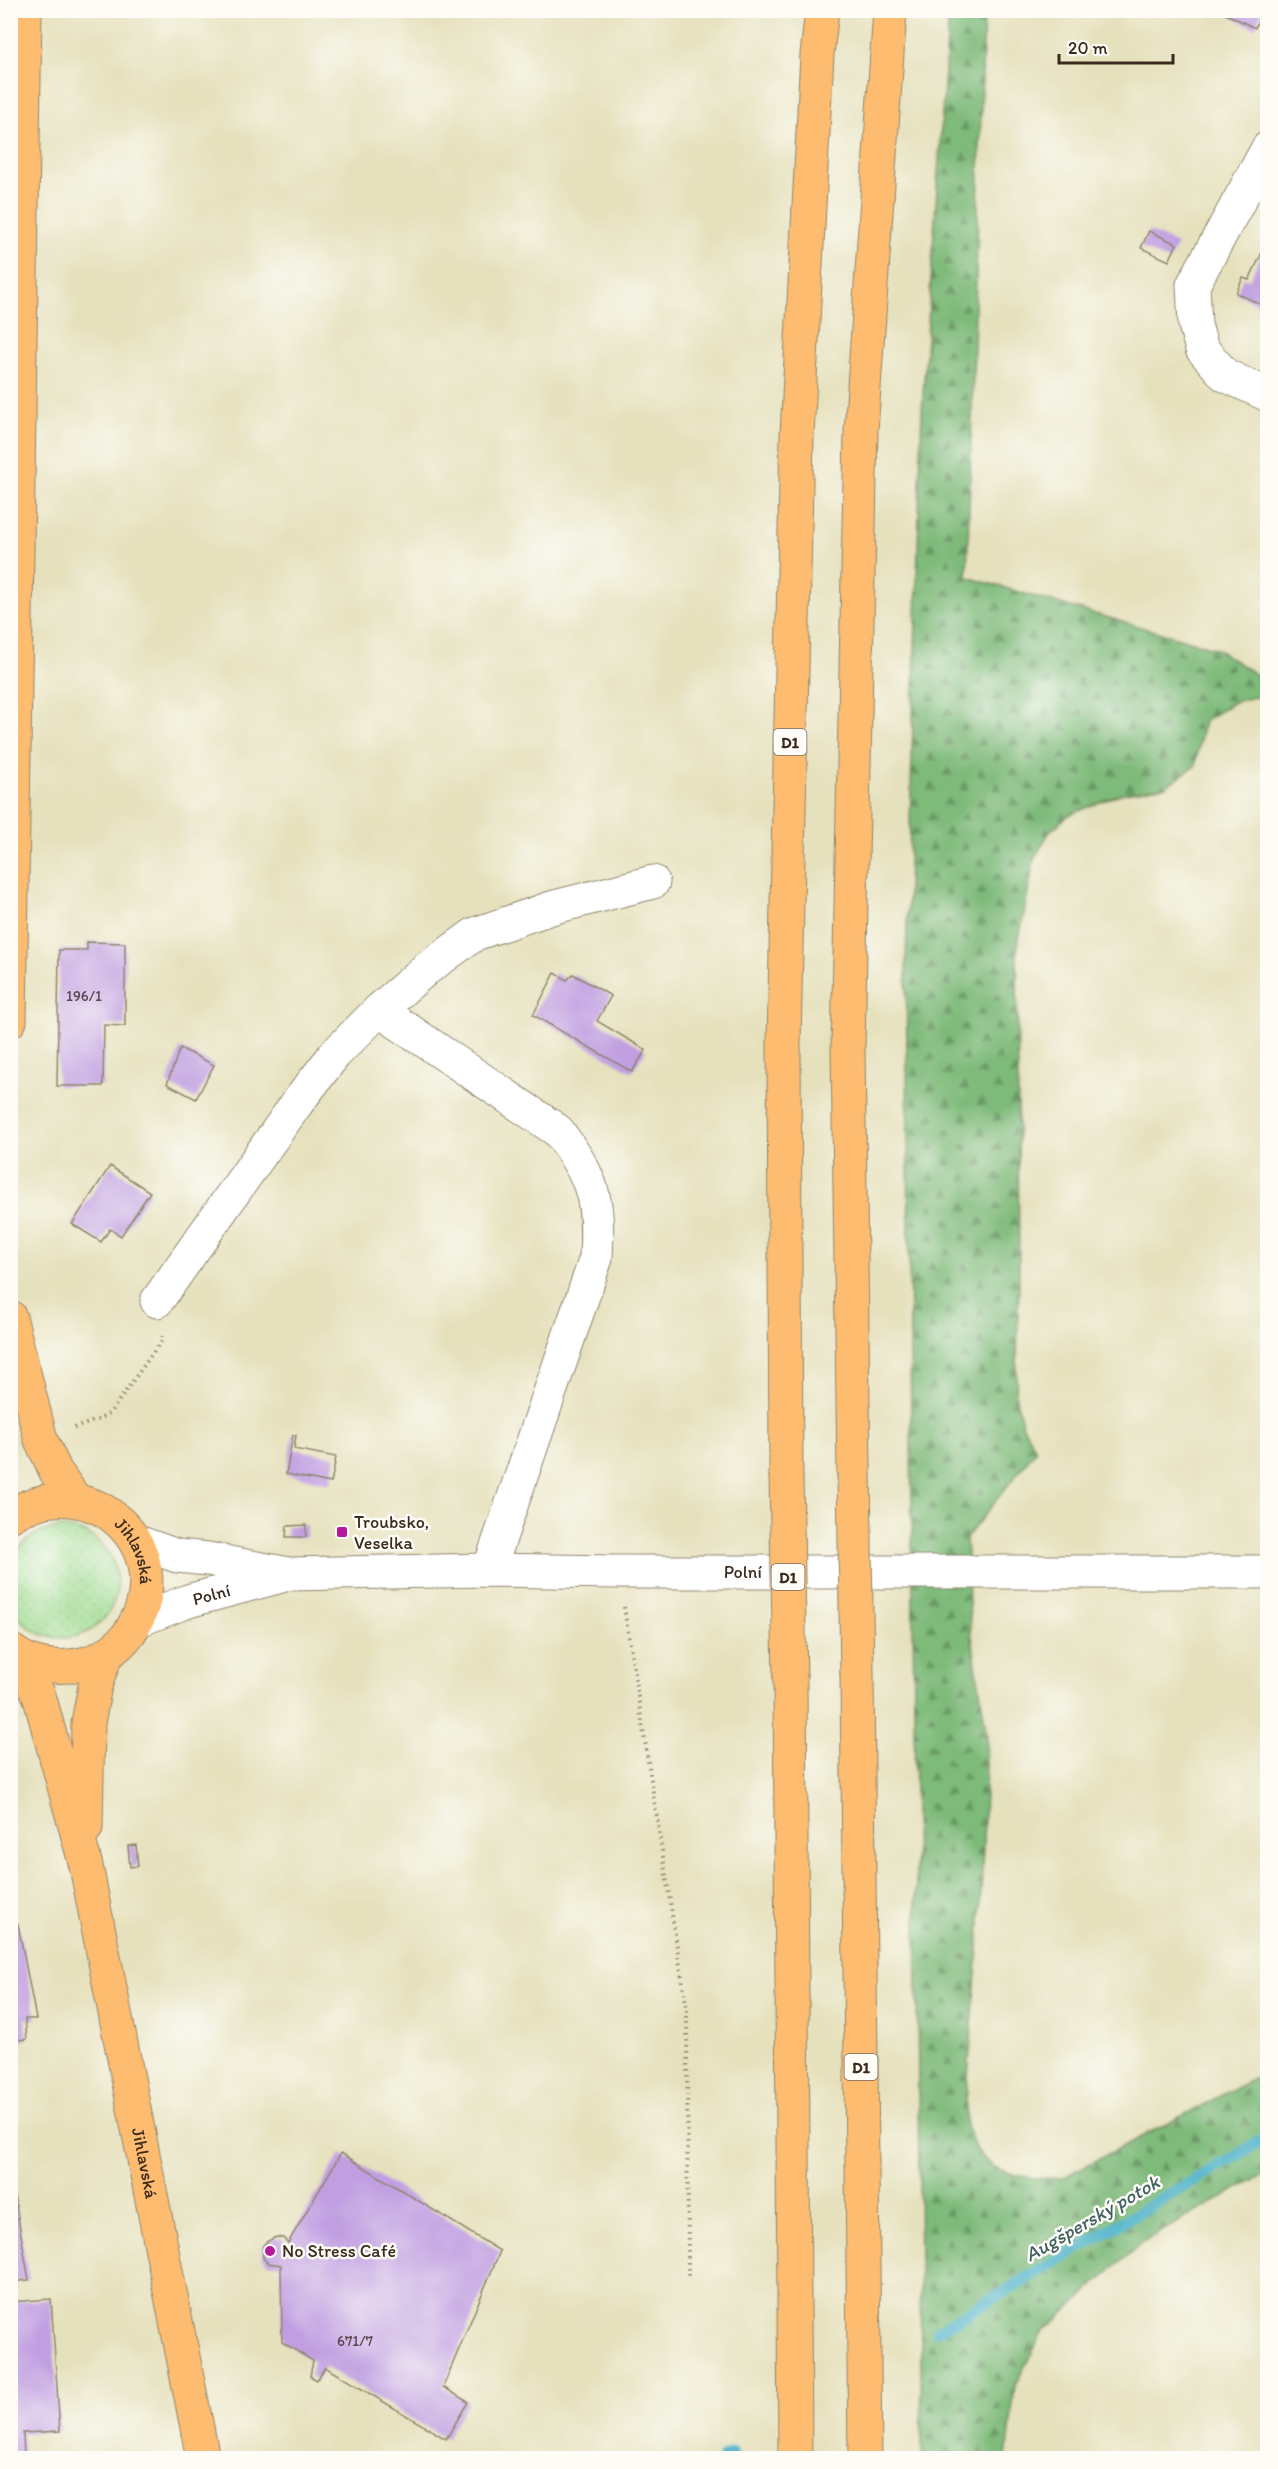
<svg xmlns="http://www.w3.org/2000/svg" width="1278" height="2469" viewBox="0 0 1278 2469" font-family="Itim,sans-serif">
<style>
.grass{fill:url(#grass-dots);stroke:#6c8256;stroke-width:1.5}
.forest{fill:url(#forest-firs);stroke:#5c724c;stroke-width:1.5}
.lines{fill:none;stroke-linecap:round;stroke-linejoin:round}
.stream{stroke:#4ab1c8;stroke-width:12}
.building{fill:#c09ee1}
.minor-casing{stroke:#90866e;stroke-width:35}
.major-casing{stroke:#90866e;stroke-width:35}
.highway-casing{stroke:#90866e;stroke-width:35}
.path{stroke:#90866e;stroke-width:4;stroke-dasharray:1.5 4.5;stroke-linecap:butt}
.minor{stroke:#fff;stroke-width:33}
.major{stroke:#fdbc6f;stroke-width:33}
.highway{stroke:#fdbc6f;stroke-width:33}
.highway-bridge-casing{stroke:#90866e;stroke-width:35;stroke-linecap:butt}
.highway-bridge{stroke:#fdbc6f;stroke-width:33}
.poi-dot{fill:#b5179e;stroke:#fdfcf7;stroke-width:2}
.labels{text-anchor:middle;stroke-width:5;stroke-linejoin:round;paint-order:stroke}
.number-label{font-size:15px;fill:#5c474f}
.shield{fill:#fdfcf7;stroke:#75695f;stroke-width:1.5}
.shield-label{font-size:16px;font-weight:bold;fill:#3b2a1e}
.poi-label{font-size:18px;fill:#3b2a1e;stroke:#fdfcf7;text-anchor:start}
.street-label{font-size:18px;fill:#3b2a1e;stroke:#fdfcf7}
.water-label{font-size:20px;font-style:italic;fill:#416062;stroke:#fdfcf7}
</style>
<defs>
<pattern id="grass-dots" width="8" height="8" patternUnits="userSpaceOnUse" patternTransform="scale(1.5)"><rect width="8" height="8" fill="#9dda8e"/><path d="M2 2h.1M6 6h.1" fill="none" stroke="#88bb7a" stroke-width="1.8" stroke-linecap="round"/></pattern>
<pattern id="forest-firs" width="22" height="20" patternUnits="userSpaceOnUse" patternTransform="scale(1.5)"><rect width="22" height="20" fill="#7eba79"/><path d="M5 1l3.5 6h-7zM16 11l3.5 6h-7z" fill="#689763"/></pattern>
</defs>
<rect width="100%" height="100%" fill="#fdfcf7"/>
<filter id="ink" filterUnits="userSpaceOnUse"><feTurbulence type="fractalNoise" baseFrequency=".0167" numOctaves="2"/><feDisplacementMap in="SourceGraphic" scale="12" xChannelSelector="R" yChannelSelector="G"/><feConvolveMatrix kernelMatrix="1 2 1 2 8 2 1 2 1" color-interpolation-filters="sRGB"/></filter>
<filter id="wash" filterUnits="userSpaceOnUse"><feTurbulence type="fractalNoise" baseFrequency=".008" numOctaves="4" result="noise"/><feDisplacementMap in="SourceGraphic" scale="24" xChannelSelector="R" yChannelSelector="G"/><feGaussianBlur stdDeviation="1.35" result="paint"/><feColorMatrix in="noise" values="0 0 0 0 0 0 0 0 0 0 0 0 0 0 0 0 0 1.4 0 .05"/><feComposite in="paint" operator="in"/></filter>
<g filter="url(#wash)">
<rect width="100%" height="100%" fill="#e6e1bd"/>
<!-- grass -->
<circle class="grass" cx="62" cy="1583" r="55"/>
<!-- forest -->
<path class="forest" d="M984,10L967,577L1217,649L1267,682L1268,694L1234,702L1204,721L1195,766L1166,786L1120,794L1069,815L1050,831L1034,859L1017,950L1019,1280L1016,1399L1023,1426L1036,1450L966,1538L970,1624L987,1737L980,1922L965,2115C973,2172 1012,2180 1062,2178L1251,2080L1267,2074L1268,2172L1142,2242L1043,2332L1015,2385L1007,2458H922L906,961L922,411L949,11Z"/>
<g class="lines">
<!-- stream -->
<g class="stream">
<polyline points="937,2331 1268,2137"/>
<polyline points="723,2458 732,2453"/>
</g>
</g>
<g id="blocks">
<!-- building -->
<g class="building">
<polygon points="1225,10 1263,10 1255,28 1224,13"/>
<polygon points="1149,231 1177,244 1169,261 1141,248"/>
<polygon points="1268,240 1268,308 1236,293 1243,278 1249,280"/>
<polygon points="87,942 125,943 125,1026 104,1025 103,1086 57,1086 59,950 87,950"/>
<polygon points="555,973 567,980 573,974 611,996 597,1021 646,1050 632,1072 533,1015"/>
<polygon points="180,1048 214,1065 196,1099 167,1084"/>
<polygon points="110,1166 150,1192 121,1236 110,1229 101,1242 72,1224"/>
<polygon points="293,1435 296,1435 294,1449 336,1457 331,1483 286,1474"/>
<polygon points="306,1525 306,1537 286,1537 287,1526"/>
<polygon points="136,1845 138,1866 130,1867 128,1846"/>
<polygon points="18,1924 36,2019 25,2019 27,2039 10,2041 10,1925"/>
<polygon points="341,2153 500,2251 443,2387 468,2402 446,2439 325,2367 317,2380 310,2376 313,2361 282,2342 281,2265 268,2263 263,2258 263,2246 266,2242 276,2237 283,2238 288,2243"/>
<polygon points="10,2172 29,2280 10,2282"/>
<polygon points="51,2299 60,2431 23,2433 24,2458 10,2458 10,2302"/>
</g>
</g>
</g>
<g filter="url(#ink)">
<use href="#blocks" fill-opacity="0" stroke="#90866e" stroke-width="1.5"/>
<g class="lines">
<!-- minor casing -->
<g class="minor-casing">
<g id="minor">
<polyline points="1268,148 1193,285 1195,325 1202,349 1225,375 1268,395"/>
<path d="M379,1010L558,1131C594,1180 599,1198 596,1258L489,1570"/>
<polyline points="157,1301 297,1103 335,1054 379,1010 425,970 475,934 551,908 653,882"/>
<path id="s1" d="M135,1541L177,1556L208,1559L289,1574L489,1570L616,1572H1268"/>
<path id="s2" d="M136,1621L188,1601L281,1576"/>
</g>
</g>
<!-- major casing -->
<g class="major-casing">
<g id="major">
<polyline points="10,1021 25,10"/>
<polyline points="10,1317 41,1440 56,1472 75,1499"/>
<path id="s3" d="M10,1516C93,1462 183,1552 130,1632C118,1649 98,1662 77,1665C54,1669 30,1665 12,1651"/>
<path id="s4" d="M19,1656L39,1695L86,1866L203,2458"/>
<polyline points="86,1828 88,1723 95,1686 106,1655"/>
</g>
</g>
<!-- highway casing -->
<g class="highway-casing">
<g id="highway">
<polyline points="854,1473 848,1049 861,431 890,10"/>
<polyline points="786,1475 784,1044 797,435 817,55 822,10"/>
<polyline points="857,1676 865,2458"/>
<polyline points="790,1678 795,2458"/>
</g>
</g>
<!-- path -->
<g class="path">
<polyline points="74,1428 100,1419 110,1413 162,1340 162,1336"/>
<polyline points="624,1607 687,2010 688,2277"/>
</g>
<!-- minor -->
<use href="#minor" class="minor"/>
<!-- major -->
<use href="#major" class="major"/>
<!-- highway -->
<use href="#highway" class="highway"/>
<!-- highway-bridge casing -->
<g class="highway-bridge-casing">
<g id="highway-bridge">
<polyline points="854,1473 857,1676"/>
<polyline points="786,1475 790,1678"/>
</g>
</g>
<!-- highway-bridge -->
<use href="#highway-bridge" class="highway-bridge"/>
</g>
</g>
<!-- markers -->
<g class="poi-dot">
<rect x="336" y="1526" width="12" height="12" rx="3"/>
<circle cx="270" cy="2251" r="6"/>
</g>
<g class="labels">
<!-- number labels -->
<g class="number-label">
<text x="84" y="1001">196/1</text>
<text x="355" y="2346">671/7</text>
</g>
<!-- shield labels -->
<g class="shield">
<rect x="773.5" y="729" width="33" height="26" rx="4.5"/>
<rect x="771.5" y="1564" width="33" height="26" rx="4.5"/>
<rect x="844.5" y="2054" width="33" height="26" rx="4.5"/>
</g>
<g class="shield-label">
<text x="790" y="748">D1</text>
<text x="788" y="1583">D1</text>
<text x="861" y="2073">D1</text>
</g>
<!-- poi labels -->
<g class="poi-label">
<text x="354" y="1528">Troubsko,<tspan x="354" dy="21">Veselka</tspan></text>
<text x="282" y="2257">No Stress Café</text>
</g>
<!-- street labels -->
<g class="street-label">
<text dy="6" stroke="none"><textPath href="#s3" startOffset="152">Jihlavská</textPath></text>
<text dy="6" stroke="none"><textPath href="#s1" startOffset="612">Polní</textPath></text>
<text dy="6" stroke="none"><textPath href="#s2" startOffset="80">Polní</textPath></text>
<text dy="6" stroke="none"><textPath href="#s4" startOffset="524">Jihlavská</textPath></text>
</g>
<!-- water labels -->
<g class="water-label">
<text transform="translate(1092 2218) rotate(-30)" y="7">Augšperský potok</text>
</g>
</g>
<!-- margin -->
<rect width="1278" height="2469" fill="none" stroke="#fdfcf7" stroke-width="36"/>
<!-- scale -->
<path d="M1059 54v9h114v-9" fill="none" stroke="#3b2a1e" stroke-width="3"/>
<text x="1068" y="54" font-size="18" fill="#3b2a1e" stroke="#fdfcf7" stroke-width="4.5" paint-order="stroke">20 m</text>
</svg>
